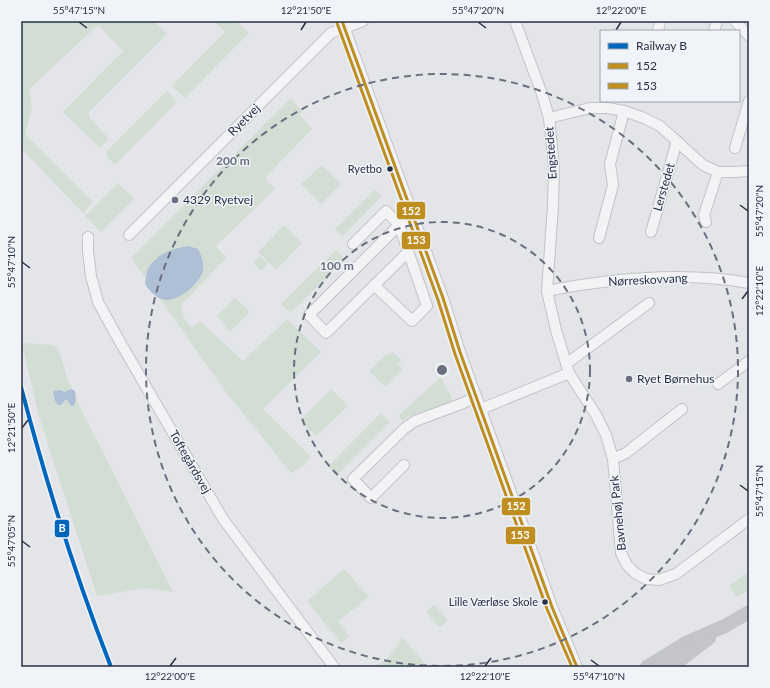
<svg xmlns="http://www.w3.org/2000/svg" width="770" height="688" viewBox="0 0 770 688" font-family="Lato,sans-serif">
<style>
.green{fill:#d2ddd3}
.water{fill:#aebfd6}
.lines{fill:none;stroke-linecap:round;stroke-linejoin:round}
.street-casing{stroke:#c1c3c7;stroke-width:12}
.street{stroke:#f3f3f5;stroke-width:10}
.secondary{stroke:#c3c5ca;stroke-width:14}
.bus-1-casing{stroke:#f0f3f8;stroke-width:6}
.bus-2-casing{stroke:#f0f3f8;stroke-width:6}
.bus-1{stroke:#be8e21;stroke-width:3}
.bus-2{stroke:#be8e21;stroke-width:3}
.rail-1-casing{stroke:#f0f3f8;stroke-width:7}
.rail-1{stroke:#0065bd;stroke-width:4}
.ticks{fill:none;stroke:#273044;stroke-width:1.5}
.ring{fill:none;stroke:#696f7e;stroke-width:2;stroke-dasharray:7 5}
.bus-dot{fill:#273044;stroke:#f0f3f8;stroke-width:1.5}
.poi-dot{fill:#696f7e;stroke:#f0f3f8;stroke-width:1.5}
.labels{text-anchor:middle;stroke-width:3;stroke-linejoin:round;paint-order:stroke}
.bus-label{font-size:11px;fill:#273044;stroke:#f0f3f8;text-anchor:end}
.street-label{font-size:12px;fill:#273044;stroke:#f0f3f8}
.poi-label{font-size:12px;fill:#273044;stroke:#f0f3f8;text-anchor:start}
.centre{fill:#696f7e;stroke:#f0f3f8;stroke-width:2}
.ring-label{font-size:12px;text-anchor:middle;font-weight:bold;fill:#696f7e;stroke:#f0f3f8;stroke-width:3;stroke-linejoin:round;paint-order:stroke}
.line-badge{stroke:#f0f3f8;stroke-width:1.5}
.badge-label{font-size:11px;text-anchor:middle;font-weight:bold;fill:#fff}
.neatline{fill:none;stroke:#273044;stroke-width:1.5}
.ticks-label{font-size:10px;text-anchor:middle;fill:#273044}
</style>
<rect width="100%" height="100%" fill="#e3e5e9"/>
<!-- green -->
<g class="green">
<polygon points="21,21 154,21 167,34 89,112 89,117 109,139 100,148 63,112 123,51 98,25 29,89 32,108 25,134 93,202 83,213 21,148"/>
<polygon points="214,21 236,21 249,33 185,98 172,86 225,32"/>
<polygon points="167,91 177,102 115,165 107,157 107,151"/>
<path d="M290,99L303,111L300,115L312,129L265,178L275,189L216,246L226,258L181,305L184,318L192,328L200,321L243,361L287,319L321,352L263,409L310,456L304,465L291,473C269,447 250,420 228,395L131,258Z"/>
<polygon points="322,165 341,184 321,204 301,184"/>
<polygon points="118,183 132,197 133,200 101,232 85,216"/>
<polygon points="375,190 382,196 343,236 335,229"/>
<polygon points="284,225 302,243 276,270 258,252"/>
<polygon points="336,250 345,260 290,313 281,304"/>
<polygon points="260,256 268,264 261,271 253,263"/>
<polygon points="235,298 250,312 230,332 217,316"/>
<polygon points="22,343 53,345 59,350 67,378 72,389 64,392 56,390 63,403 65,400 68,400 71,406 73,406 76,399 173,592 145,588 97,596 38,413"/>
<polygon points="393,352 401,360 398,364 403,369 385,387 369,371 387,354 389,355"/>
<polygon points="441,377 453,401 407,417 403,421 398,416"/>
<polygon points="331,389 348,406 316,436 300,420"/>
<polygon points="381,413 390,422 338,474 328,467"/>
<polygon points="344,569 369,597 338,621 349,636 341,643 307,601"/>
<polygon points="749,571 749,590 736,597 729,586"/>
<polygon points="433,605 435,605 447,619 447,621 441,627 439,627 427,613 427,611"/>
<path d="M402,637L428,667H371C386,664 396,650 402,637Z"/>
</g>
<!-- water -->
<g class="water">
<path d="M188,246L198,249C201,256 204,261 203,269C202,282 180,300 167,300C157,300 150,291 145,284C146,279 146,273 148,269C157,253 172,249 188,246Z"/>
<polygon points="72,389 75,391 76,399 74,406 71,406 67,400 65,400 61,405 58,405 55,401 53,391 61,390 64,392"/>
</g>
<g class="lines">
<!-- street casing -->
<g class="street-casing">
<g id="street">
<polyline points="342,21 443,298 460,352 533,553 552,607 577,667"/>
<polyline points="515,21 542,94 549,118 554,166 553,206 547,291 556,330 569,373 596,415 606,435 613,459 621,553 627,565 635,573 646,579 659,580 676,574 749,519"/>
<polyline points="735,21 749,36"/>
<polyline points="658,31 660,21"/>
<polyline points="714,31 717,21"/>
<polyline points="549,118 590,108 607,108 624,111 644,118 660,126 703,165 718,172 735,172 749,171"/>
<polyline points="735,148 749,101"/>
<polyline points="706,222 704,215 718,172"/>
<polyline points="651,232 677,141"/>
<polyline points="129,235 331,33 363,21"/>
<polyline points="88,237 88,251 91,276 98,302 120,342 223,519 334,667"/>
<polyline points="599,238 613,185 610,164 624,111"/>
<polyline points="353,244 386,211 399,225 427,306 412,321 374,285"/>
<polyline points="408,252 326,333 309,315 399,225 413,216"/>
<path d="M547,291C613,278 682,271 749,283"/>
<polyline points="566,364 649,303"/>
<polyline points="718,384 749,361"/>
<polyline points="481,409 569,373"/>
<polyline points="613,459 626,453 682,409"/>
<polyline points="404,465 371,498 353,479 405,428 415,421 461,404 476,397"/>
</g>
</g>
<!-- street -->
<use href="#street" class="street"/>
<!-- secondary -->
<g class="secondary">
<polyline points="647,667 686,643 725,626 749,612"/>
<polyline points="671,667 709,638"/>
</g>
<!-- bus-1 casing -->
<g class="bus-1-casing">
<polyline id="bus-1" points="342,21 443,298 460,352 552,607 577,667"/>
</g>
<!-- bus-2 casing -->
<g class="bus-2-casing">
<polyline id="bus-2" points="337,23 438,300 455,354 547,609 572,667"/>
</g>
<!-- bus-1 -->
<use href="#bus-1" class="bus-1"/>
<!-- bus-2 -->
<use href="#bus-2" class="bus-2"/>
<!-- rail-1 casing -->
<g class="rail-1-casing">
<path id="rail-1" d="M21,387C46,482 75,575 111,667"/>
</g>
<!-- rail-1 -->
<use href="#rail-1" class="rail-1"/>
</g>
<!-- ticks -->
<path class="ticks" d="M79,22L87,28M478,22L486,28M301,30L306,22M616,30L621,22M740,205L748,211M22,262L30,268M742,299L748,291M22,428L28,420M740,485L748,491M22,541L30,547M591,660L599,666M170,666L176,658M485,666L491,658"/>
<!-- distance rings -->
<g class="ring">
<circle cx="442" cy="370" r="148"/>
<circle cx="442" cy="370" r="296"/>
</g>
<!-- markers -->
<g class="bus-dot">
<circle cx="390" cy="169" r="3.5"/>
<circle cx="545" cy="602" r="3.5"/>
</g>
<g class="poi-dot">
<circle cx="175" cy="200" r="4"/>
<circle cx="629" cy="379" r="4"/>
</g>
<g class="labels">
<!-- bus labels -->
<g class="bus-label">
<text x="382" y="173">Ryetbo</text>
<text x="538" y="606">Lille Værløse Skole</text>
</g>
<!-- street labels -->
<g class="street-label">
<text transform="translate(244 120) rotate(-45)" y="4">Ryetvej</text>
<text transform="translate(551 153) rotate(-94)" y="4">Engstedet</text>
<text transform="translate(664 187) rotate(-74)" y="4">Lerstedet</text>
<text transform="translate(648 280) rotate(-3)" y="4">Nørreskovvang</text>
<text transform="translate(190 462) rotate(60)" y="4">Toftegårdsvej</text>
<text transform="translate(618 513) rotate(-96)" y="4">Bavnehøj Park</text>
</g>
<!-- poi labels -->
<g class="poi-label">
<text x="183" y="204">4329 Ryetvej</text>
<text x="637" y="383">Ryet Børnehus</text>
</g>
</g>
<circle cx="442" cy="370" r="6" class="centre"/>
<g class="ring-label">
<text x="233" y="165">200 m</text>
<text x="337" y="270">100 m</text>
</g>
<g class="line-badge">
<rect x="396" y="201" width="30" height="19" rx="4" fill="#be8e21"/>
<rect x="401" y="231" width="30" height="19" rx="4" fill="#be8e21"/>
<rect x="501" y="497" width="30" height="19" rx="4" fill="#be8e21"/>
<rect x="54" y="519" width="16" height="19" rx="4" fill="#0065bd"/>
<rect x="505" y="526" width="31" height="19" rx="4" fill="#be8e21"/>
</g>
<g class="badge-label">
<text x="411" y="215">152</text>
<text x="416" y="244">153</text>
<text x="516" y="510">152</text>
<text x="62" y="532">B</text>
<text x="520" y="539">153</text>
</g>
<!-- border -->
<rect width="770" height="688" fill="none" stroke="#f0f3f8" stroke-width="44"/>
<!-- legend -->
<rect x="600" y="30" width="140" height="72" fill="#f0f3f8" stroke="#a0a5b0"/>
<rect x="608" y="43" width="20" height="6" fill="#0065bd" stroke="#a0a5b0"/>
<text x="636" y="50" font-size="12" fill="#273044">Railway B</text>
<rect x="608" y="63" width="20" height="6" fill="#be8e21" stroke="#a0a5b0"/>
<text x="636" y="70" font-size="12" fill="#273044">152</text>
<rect x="608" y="83" width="20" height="6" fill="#be8e21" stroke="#a0a5b0"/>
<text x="636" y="90" font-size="12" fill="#273044">153</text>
<rect x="22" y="22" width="726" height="644" class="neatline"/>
<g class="ticks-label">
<text x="79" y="14">55°47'15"N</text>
<text x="306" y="14">12°21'50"E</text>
<text x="478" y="14">55°47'20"N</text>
<text x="621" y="14">12°22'00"E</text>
<text transform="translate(759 211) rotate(-90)" y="4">55°47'20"N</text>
<text transform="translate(11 262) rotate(-90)" y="4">55°47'10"N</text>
<text transform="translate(759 291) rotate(-90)" y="4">12°22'10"E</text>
<text transform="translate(11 428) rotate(-90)" y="4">12°21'50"E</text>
<text transform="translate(759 491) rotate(-90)" y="4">55°47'15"N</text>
<text transform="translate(11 541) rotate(-90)" y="4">55°47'05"N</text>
<text x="170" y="680">12°22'00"E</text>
<text x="485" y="680">12°22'10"E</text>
<text x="599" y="680">55°47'10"N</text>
</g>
</svg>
